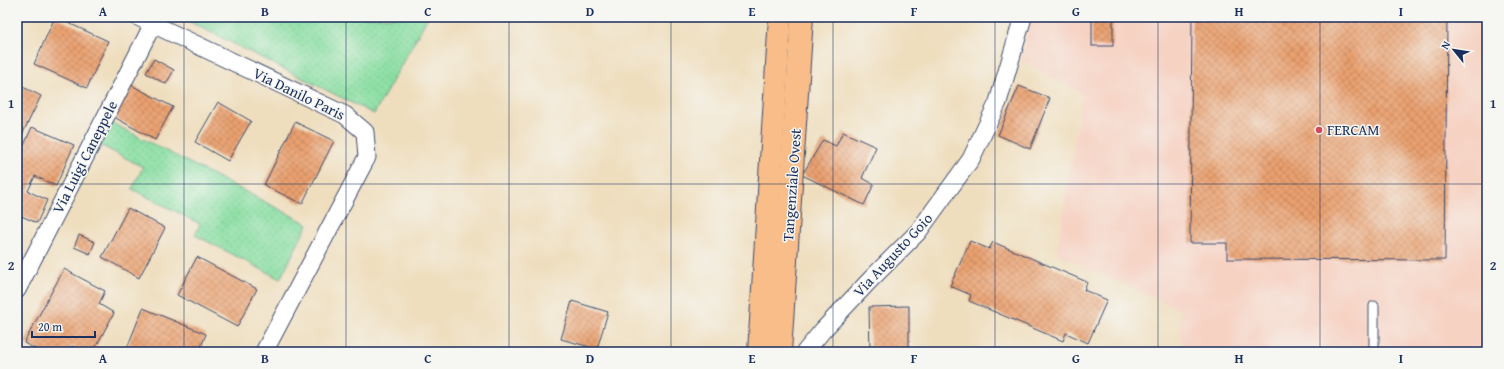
<svg xmlns="http://www.w3.org/2000/svg" width="1504" height="369" viewBox="0 0 1504 369" font-family="'Gentium Book Plus',serif">
<style>
.built{fill:#f6d2c3}
.grass{fill:url(#grass-dots);stroke:#528680}
.building{fill:url(#building-cross-hatch)}
.lines{fill:none;stroke-linecap:round;stroke-linejoin:round}
.service-casing{stroke:#3b496c;stroke-width:11}
.minor-casing{stroke:#3b496c;stroke-width:19}
.trunk-casing{stroke:#3b496c;stroke-width:24}
.service{stroke:#fff;stroke-width:9}
.minor{stroke:#fff;stroke-width:17}
.trunk{stroke:#f8bd89;stroke-width:22}
.grid{fill:none;stroke:#1b2f5e;stroke-width:1;stroke-opacity:0.55}
.poi-dot{fill:#d1495b;stroke:#f6f6f2;stroke-width:1.5}
.labels{text-anchor:middle;stroke-width:3;stroke-linejoin:round;paint-order:stroke}
.street-label{font-size:15px;fill:#1b2f5e;stroke:#f6f6f2}
.poi-label{font-size:15px;fill:#1b2f5e;stroke:#f6f6f2;text-anchor:start}
.neatline{fill:none;stroke:#1b2f5e;stroke-width:1.5}
.grid-label{font-size:13px;text-anchor:middle;font-weight:bold;fill:#1b2f5e}
</style>
<defs>
<pattern id="grass-dots" width="8" height="8" patternUnits="userSpaceOnUse"><rect width="8" height="8" fill="#88dea1"/><path d="M2 2h.1M6 6h.1" fill="none" stroke="#75bf8d" stroke-width="1.8" stroke-linecap="round"/></pattern>
<pattern id="building-cross-hatch" width="8" height="8" patternUnits="userSpaceOnUse"><rect width="8" height="8" fill="#eba170"/><path d="M0 0l8 8M0 8l8-8" fill="none" stroke="#be845f"/></pattern>
</defs>
<rect width="100%" height="100%" fill="#f6f6f2"/>
<filter id="ink" filterUnits="userSpaceOnUse"><feTurbulence type="fractalNoise" baseFrequency=".025" numOctaves="2"/><feDisplacementMap in="SourceGraphic" scale="8" xChannelSelector="R" yChannelSelector="G"/><feConvolveMatrix kernelMatrix="1 2 1 2 8 2 1 2 1" color-interpolation-filters="sRGB"/></filter>
<filter id="wash" filterUnits="userSpaceOnUse"><feTurbulence type="fractalNoise" baseFrequency=".012" numOctaves="4" result="noise"/><feDisplacementMap in="SourceGraphic" scale="16" xChannelSelector="R" yChannelSelector="G"/><feGaussianBlur stdDeviation="0.9" result="paint"/><feColorMatrix in="noise" values="0 0 0 0 0 0 0 0 0 0 0 0 0 0 0 0 0 1.4 0 .05"/><feComposite in="paint" operator="in"/></filter>
<g filter="url(#wash)">
<rect width="100%" height="100%" fill="#efdebe"/>
<!-- built -->
<polygon class="built" points="1031,17 1487,17 1487,352 1181,352 1180,310 1057,254 1082,94 1021,60"/>
<!-- grass -->
<g class="grass">
<polygon points="180,17 428,17 374,114"/>
<polygon points="112,123 308,224 280,279 195,235 200,224 132,189 143,167 100,145"/>
</g>
<g id="blocks">
<!-- building -->
<g class="building">
<polygon points="55,17 108,41 87,88 34,64"/>
<rect x="1092" y="17" width="21" height="29"/>
<polygon points="1192,17 1447,17 1445,260 1227,259 1227,243 1190,243"/>
<polygon points="154,59 174,70 166,84 146,73"/>
<polygon points="131,85 173,107 155,140 114,117"/>
<polygon points="1019,86 1050,98 1030,149 998,135"/>
<polygon points="23,87 41,96 17,145 17,99"/>
<polygon points="218,102 251,121 228,161 195,142"/>
<polygon points="295,122 334,141 302,204 264,185"/>
<polygon points="32,127 74,145 56,186 35,176 28,191 47,200 37,223 17,214 17,161"/>
<polygon points="843,132 876,147 862,178 874,184 864,205 802,175 823,140 836,146"/>
<polygon points="128,208 165,228 139,278 102,257"/>
<polygon points="79,235 95,242 90,254 74,247"/>
<polygon points="970,241 989,249 993,242 1087,282 1084,290 1107,300 1088,343 1066,333 1063,341 969,301 971,295 950,286"/>
<polygon points="197,257 257,289 237,327 177,295"/>
<polygon points="64,269 105,291 99,304 114,313 93,352 83,352 72,346 69,352 41,352 24,343"/>
<polygon points="572,301 608,312 597,349 561,339"/>
<polygon points="909,306 909,352 870,352 869,307"/>
<polygon points="143,308 206,334 199,352 137,352 127,348"/>
</g>
</g>
</g>
<g filter="url(#ink)">
<use href="#blocks" fill-opacity="0" stroke="#3b496c" stroke-width="1"/>
<g class="lines">
<!-- service casing -->
<g class="service-casing">
<polyline id="service" points="1374,306 1374,352"/>
</g>
<!-- minor casing -->
<g class="minor-casing">
<g id="minor">
<polyline points="138,17 345,115 365,132 367,157 264,352"/>
<polyline points="17,290 153,24"/>
<polyline points="805,352 823,330 871,279 918,232 971,159 998,102 1023,17"/>
</g>
</g>
<!-- trunk casing -->
<g class="trunk-casing">
<g id="trunk">
<polyline points="759,352 780,17"/>
<polyline points="780,352 802,17"/>
</g>
</g>
<!-- service -->
<use href="#service" class="service"/>
<!-- minor -->
<use href="#minor" class="minor"/>
<!-- trunk -->
<use href="#trunk" class="trunk"/>
</g>
</g>
<!-- grid -->
<path class="grid" d="M184,17V352M346,17V352M509,17V352M671,17V352M833,17V352M995,17V352M1158,17V352M1320,17V352M17,184H1487"/>
<!-- markers -->
<circle class="poi-dot" cx="1319" cy="130" r="4"/>
<g class="labels">
<!-- street labels -->
<g class="street-label">
<text transform="translate(299 94) rotate(26)" y="5">Via Danilo Paris</text>
<text transform="translate(85 157) rotate(-63)" y="5">Via Luigi Caneppele</text>
<text transform="translate(792 185) rotate(-86)" y="5">Tangenziale Ovest</text>
<text transform="translate(893 255) rotate(-47)" y="5">Via Augusto Goio</text>
</g>
<!-- poi labels -->
<g class="poi-label">
<text x="1327" y="135">FERCAM</text>
</g>
</g>
<!-- margin -->
<rect width="1504" height="369" fill="none" stroke="#f6f6f2" stroke-width="44"/>
<!-- north arrow -->
<g transform="translate(1454 50) rotate(300)" stroke="#f6f6f2" stroke-width="3" paint-order="stroke">
<path d="M0-3L7 15L0 10L-7 15Z" fill="#1b2f5e"/>
<text y="-6" font-size="11" font-weight="bold" text-anchor="middle" fill="#1b2f5e">N</text>
</g>
<!-- scale -->
<path d="M32 331v6h63v-6" fill="none" stroke="#1b2f5e" stroke-width="2"/>
<text x="38" y="331" font-size="12" fill="#1b2f5e" stroke="#f6f6f2" stroke-width="3" paint-order="stroke">20 m</text>
<rect x="22" y="22" width="1460" height="325" class="neatline"/>
<g class="grid-label">
<text x="103" y="16">A</text>
<text x="265" y="16">B</text>
<text x="428" y="16">C</text>
<text x="590" y="16">D</text>
<text x="752" y="16">E</text>
<text x="914" y="16">F</text>
<text x="1076" y="16">G</text>
<text x="1239" y="16">H</text>
<text x="1401" y="16">I</text>
<text x="11" y="108">1</text>
<text x="1493" y="108">1</text>
<text x="11" y="270">2</text>
<text x="1493" y="270">2</text>
<text x="103" y="363">A</text>
<text x="265" y="363">B</text>
<text x="428" y="363">C</text>
<text x="590" y="363">D</text>
<text x="752" y="363">E</text>
<text x="914" y="363">F</text>
<text x="1076" y="363">G</text>
<text x="1239" y="363">H</text>
<text x="1401" y="363">I</text>
</g>
</svg>
